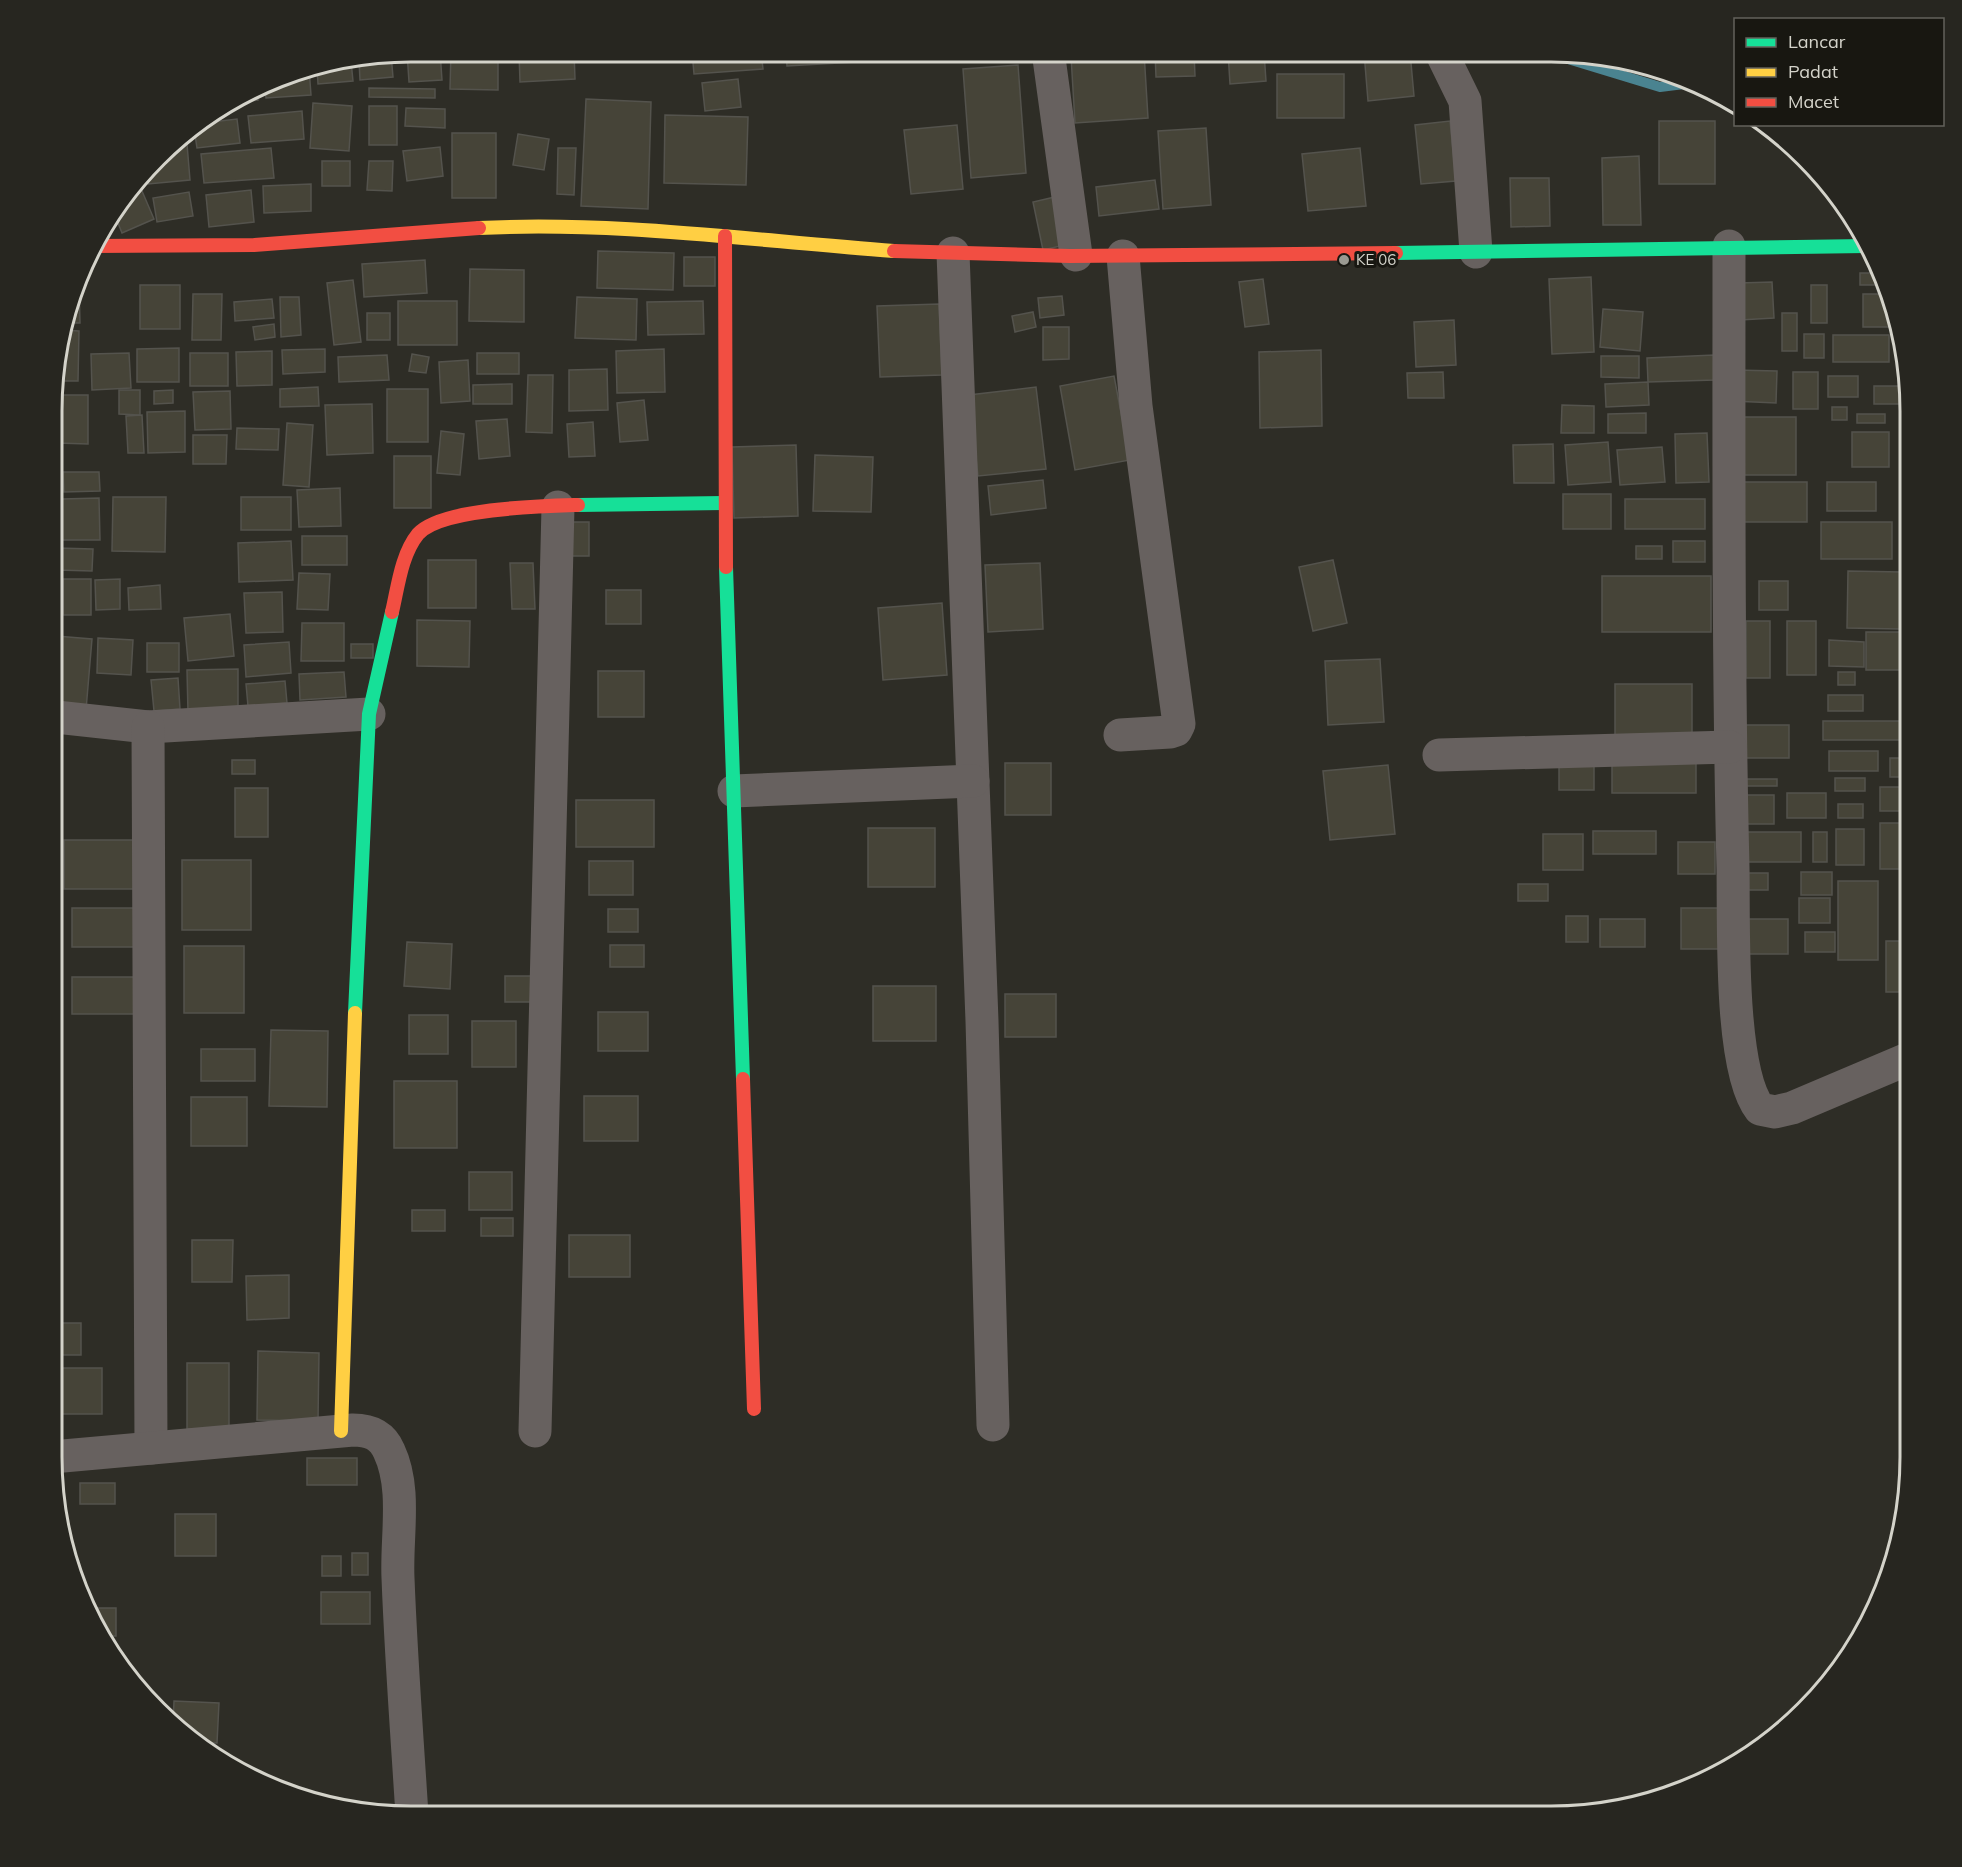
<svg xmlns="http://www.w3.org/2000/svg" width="1962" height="1867" viewBox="0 0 1962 1867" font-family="Mulish,sans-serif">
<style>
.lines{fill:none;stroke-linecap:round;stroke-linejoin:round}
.stream{stroke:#4a8390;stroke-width:10}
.building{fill:#464438;stroke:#54534d;stroke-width:1.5}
.street{stroke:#67615f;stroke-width:33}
.fast{stroke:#16e098;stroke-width:14}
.slow{stroke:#ffcf43;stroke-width:14}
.jam{stroke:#f24e42;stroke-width:14}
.poi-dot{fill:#9a9991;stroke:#181711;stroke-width:2}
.labels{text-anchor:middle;stroke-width:6;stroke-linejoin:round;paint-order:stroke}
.poi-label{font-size:15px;fill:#d4d3ca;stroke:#181711;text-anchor:start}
.rim{fill:none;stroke:#d4d3ca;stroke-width:3}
</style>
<rect width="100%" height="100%" fill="#2e2d26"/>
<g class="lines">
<!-- stream -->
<polyline class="stream" points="1545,52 1660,87 1692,83"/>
</g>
<!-- building -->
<g class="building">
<polygon points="440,51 442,80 409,82 407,52"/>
<polygon points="451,51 498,51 498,90 450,89"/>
<polygon points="574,51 575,79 520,82 519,53"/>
<polygon points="692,51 761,51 763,69 694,74"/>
<polygon points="786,51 855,51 856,62 787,66"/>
<polygon points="894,51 948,51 948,52 895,56"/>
<polygon points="965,51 997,51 965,54"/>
<polygon points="1144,52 1148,118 1075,123 1071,56"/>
<polygon points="1155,52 1194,52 1195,76 1156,77"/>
<polygon points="1228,52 1264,52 1266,81 1230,84"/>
<polygon points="1290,52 1341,52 1341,54 1290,57"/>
<polygon points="1364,52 1410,52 1414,96 1368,101"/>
<polygon points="391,54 393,77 360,80 359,60"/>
<polygon points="351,61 353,81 318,84 317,67"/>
<polygon points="1018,65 1026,173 971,178 963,69"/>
<polygon points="309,68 311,95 266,98 265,87 294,70"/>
<rect x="1277" y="74" width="67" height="44"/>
<polygon points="738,79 741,107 705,111 702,83"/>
<polygon points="369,88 435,89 435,98 369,97"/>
<polygon points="257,92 258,100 237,103"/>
<polygon points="586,99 651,102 648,209 581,206"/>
<polygon points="313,103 352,106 349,151 310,148"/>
<rect x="369" y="106" width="28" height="39"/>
<polygon points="406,108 445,109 445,128 405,126"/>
<polygon points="302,111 304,139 251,143 248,116"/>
<polygon points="665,115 748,117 746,185 664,183"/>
<polygon points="237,119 240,143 197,148 194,128 203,123"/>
<polygon points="1450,121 1456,181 1421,184 1415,125"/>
<rect x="1659" y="121" width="56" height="63"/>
<polygon points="957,125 963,189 911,194 904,130"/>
<polygon points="1206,128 1211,205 1163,209 1158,131"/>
<rect x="452" y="133" width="44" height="65"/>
<polygon points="518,134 549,139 544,170 513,165"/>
<polygon points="187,144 190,180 148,184 147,172 169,146"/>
<polygon points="440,147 443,176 407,181 403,151"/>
<polygon points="271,148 274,178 204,183 201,154"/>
<polygon points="558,148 576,148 574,195 557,194"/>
<polygon points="1360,148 1366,206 1308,211 1302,154"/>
<polygon points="1639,156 1641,225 1603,225 1602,158"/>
<rect x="322" y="161" width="28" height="25"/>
<polygon points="369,161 393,161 392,191 367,190"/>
<polygon points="1510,178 1549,178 1550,226 1511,227"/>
<polygon points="1155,180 1159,209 1099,216 1096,187"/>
<polygon points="139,184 154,219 122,233 114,213"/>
<polygon points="311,184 311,211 264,213 263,186"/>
<polygon points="251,190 254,222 209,227 206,195"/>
<polygon points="189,192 193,216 157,222 153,198"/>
<polygon points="1059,196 1069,244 1043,250 1033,202"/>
<polygon points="598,251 674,253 673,290 597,288"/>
<rect x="684" y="257" width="31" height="29"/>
<polygon points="425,260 427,293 364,297 362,264"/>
<polygon points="470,269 524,270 524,322 469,321"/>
<polygon points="1860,273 1880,273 1887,285 1860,285"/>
<polygon points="1591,277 1594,352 1552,354 1549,279"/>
<polygon points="1263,279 1269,324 1245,327 1239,282"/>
<polygon points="353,280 361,342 334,345 327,283"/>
<polygon points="1772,282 1774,318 1740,320 1739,283"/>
<polygon points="79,284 80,323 64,323"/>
<rect x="140" y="285" width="40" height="44"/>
<rect x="1811" y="285" width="16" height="38"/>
<polygon points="193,294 222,294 221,340 192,340"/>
<polygon points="1863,294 1892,294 1897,327 1863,327"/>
<polygon points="1062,296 1064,315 1040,318 1038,298"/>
<polygon points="280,297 299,297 301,335 281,337"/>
<polygon points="577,297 637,299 636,340 575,338"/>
<polygon points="272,299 274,318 235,321 234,302"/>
<rect x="398" y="301" width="59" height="44"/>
<polygon points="703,301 704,334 648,335 647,302"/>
<polygon points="939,304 942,375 880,377 877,306"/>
<polygon points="1603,309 1643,312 1640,351 1600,347"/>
<polygon points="1033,312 1036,327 1015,332 1012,316"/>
<rect x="367" y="313" width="23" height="27"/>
<rect x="1782" y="313" width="15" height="38"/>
<polygon points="1454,320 1456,365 1416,367 1414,322"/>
<polygon points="274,324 275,337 255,340 253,327"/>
<polygon points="1043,327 1069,327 1069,359 1043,360"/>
<polygon points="62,330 79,331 78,381 58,381 58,341"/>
<rect x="1804" y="334" width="20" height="24"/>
<rect x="1833" y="335" width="56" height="27"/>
<polygon points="179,348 179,382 137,382 137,349"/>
<polygon points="325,349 325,372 283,374 282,350"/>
<polygon points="664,349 665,392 617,393 616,351"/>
<polygon points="1321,350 1322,426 1260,428 1259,352"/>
<polygon points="272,351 272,385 237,386 236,352"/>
<polygon points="129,353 131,388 92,390 91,354"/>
<rect x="190" y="353" width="38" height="33"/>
<rect x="477" y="353" width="42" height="21"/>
<polygon points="412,354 429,357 426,373 409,371"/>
<polygon points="387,355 389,380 339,382 338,357"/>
<polygon points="1714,355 1715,380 1648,382 1647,358"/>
<polygon points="1601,356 1639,356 1639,378 1601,377"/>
<polygon points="468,360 470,401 441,403 439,362"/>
<polygon points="607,369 608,410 569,411 569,370"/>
<polygon points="1734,370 1777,371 1776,403 1732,401"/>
<polygon points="1443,372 1444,398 1408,398 1407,373"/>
<rect x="1793" y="372" width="25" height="37"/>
<polygon points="528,375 553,375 552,433 526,432"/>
<polygon points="1114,376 1130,460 1075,470 1060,386"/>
<rect x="1828" y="376" width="30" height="21"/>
<polygon points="1648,382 1649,405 1606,407 1605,384"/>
<polygon points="512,384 512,404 473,404 473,385"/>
<rect x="1874" y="386" width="29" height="18"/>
<polygon points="318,387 319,406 280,407 280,389"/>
<polygon points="1036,387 1046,469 978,476 969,395"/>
<rect x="387" y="389" width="41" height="53"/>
<polygon points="119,390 140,390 140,415 119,414"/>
<polygon points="173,390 173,403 154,404 154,391"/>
<polygon points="230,391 231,429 195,430 193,392"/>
<polygon points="58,395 88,395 88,444 57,443"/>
<polygon points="644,400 648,440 620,442 617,403"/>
<polygon points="372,404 373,453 327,455 325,405"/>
<polygon points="1562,405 1594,406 1594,433 1561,433"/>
<rect x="1832" y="407" width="15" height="13"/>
<polygon points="185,411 185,452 148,453 147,412"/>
<polygon points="1646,413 1646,433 1608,433 1608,414"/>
<rect x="1857" y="414" width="28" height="9"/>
<polygon points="142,415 144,453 128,453 126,416"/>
<rect x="1739" y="417" width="57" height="58"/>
<polygon points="507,419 510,456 479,459 476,421"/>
<polygon points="593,422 595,456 569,457 567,424"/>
<polygon points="287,423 313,425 309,487 283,485"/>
<polygon points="237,428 279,429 278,450 236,449"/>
<polygon points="441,431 464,434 460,475 437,473"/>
<rect x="1852" y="432" width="37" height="35"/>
<polygon points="1707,433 1709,482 1676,483 1675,434"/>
<polygon points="193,435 227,435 226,464 193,464"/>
<polygon points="1608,442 1611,482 1568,485 1565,445"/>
<polygon points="1553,444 1554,483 1514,483 1513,445"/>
<polygon points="796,445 798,516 734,518 732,447"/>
<polygon points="1662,447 1665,482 1620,485 1617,450"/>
<polygon points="815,455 873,457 871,512 813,511"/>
<rect x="394" y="456" width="37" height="52"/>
<polygon points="63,472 99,472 100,491 64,492"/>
<polygon points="1043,480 1046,508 991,515 988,486"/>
<rect x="1736" y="482" width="71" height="40"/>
<rect x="1827" y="482" width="49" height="29"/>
<polygon points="340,488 341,526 299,527 297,490"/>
<rect x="1563" y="494" width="48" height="35"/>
<polygon points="113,497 166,497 165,552 112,551"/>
<rect x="241" y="497" width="50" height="33"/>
<polygon points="99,498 100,540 62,540 62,499"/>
<rect x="1625" y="499" width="80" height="30"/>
<rect x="566" y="522" width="23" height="34"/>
<rect x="1821" y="522" width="71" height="37"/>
<rect x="302" y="536" width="45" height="29"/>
<polygon points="291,541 293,580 239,582 238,543"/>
<rect x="1673" y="541" width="32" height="21"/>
<rect x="1636" y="546" width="26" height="13"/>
<polygon points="57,548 93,549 92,571 57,570"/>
<rect x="428" y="560" width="48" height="48"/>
<polygon points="1333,560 1347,623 1313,631 1299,567"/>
<polygon points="510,563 533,563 535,609 512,609"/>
<polygon points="1040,563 1043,629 988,632 985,565"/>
<polygon points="1848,571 1902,572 1900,629 1847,628"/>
<polygon points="299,573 330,574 328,610 297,609"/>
<rect x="1602" y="576" width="109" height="56"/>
<rect x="63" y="579" width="28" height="36"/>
<polygon points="120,579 120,609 96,610 95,580"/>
<rect x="1759" y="581" width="29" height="29"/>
<polygon points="160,585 161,609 129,610 128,588"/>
<rect x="606" y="590" width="35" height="34"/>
<polygon points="282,592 283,632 246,633 244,593"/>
<polygon points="942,603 947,675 883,680 878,608"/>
<polygon points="230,614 234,656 188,661 184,618"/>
<polygon points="417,620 470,621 469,667 417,666"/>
<rect x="1746" y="621" width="24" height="57"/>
<rect x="1787" y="621" width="29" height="54"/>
<polygon points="302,623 344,623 344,661 301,661"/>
<rect x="1866" y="632" width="37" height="38"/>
<polygon points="56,636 92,639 86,710 56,707"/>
<polygon points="98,638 133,640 131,675 97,673"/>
<polygon points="1829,640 1864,642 1864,667 1829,666"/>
<polygon points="289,642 291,673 246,677 244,645"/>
<rect x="147" y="643" width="32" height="29"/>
<rect x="351" y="644" width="22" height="14"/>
<polygon points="1380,659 1384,722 1328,725 1325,661"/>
<polygon points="238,669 238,711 188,713 187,670"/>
<rect x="598" y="671" width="46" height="46"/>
<polygon points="344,672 346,697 300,700 299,674"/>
<rect x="1838" y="672" width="17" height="13"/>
<polygon points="178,678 180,709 154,711 151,680"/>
<polygon points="285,681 287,703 248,706 246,684"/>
<rect x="1615" y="684" width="77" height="62"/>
<rect x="1828" y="695" width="35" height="16"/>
<rect x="1823" y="721" width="86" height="19"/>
<rect x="1740" y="725" width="49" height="33"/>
<rect x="1829" y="751" width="49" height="20"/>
<rect x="1559" y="758" width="35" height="32"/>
<rect x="1612" y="758" width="84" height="35"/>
<rect x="1890" y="758" width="20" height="19"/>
<rect x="232" y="760" width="23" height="14"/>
<rect x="1005" y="763" width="46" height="52"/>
<polygon points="1388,765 1395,834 1330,840 1323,771"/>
<rect x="1835" y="778" width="30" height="13"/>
<rect x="1742" y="779" width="35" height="7"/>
<rect x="1880" y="787" width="30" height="24"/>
<rect x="235" y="788" width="33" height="49"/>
<rect x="1787" y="793" width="39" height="25"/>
<rect x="1742" y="795" width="32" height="29"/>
<rect x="576" y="800" width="78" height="47"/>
<rect x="1838" y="804" width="25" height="14"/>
<rect x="1880" y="823" width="30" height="46"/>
<rect x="868" y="828" width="67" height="59"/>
<rect x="1836" y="829" width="28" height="36"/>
<rect x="1593" y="831" width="63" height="23"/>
<rect x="1747" y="832" width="54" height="30"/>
<rect x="1813" y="832" width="14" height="30"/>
<rect x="1543" y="834" width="40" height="36"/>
<rect x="64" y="840" width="73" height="49"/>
<rect x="1678" y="842" width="37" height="32"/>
<rect x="182" y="860" width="69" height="70"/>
<rect x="589" y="861" width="44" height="34"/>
<rect x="1801" y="872" width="31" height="23"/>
<rect x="1742" y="873" width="26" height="17"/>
<rect x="1838" y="881" width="40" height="79"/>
<rect x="1518" y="884" width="30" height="17"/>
<rect x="1799" y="898" width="31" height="25"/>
<rect x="72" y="908" width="62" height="39"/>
<rect x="1681" y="908" width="47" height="41"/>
<rect x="608" y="909" width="30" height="23"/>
<rect x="1566" y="916" width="22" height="26"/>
<rect x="1600" y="919" width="45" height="28"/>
<rect x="1742" y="919" width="46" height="35"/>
<rect x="1805" y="932" width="30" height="20"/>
<rect x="1886" y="941" width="24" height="51"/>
<polygon points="407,942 452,944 450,989 404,986"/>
<rect x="610" y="945" width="34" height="22"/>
<rect x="184" y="946" width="60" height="67"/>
<rect x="54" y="969" width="4" height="35"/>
<rect x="505" y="976" width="36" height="26"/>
<rect x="72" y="977" width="62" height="37"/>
<rect x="873" y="986" width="63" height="55"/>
<rect x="1005" y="994" width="51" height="43"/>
<rect x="598" y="1012" width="50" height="39"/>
<rect x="409" y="1015" width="39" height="39"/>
<rect x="472" y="1021" width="44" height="46"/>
<polygon points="271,1030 328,1031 327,1107 269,1106"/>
<rect x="201" y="1049" width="54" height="32"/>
<rect x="394" y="1081" width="63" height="67"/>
<rect x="584" y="1096" width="54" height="45"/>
<rect x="191" y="1097" width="56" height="49"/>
<rect x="469" y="1172" width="43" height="38"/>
<rect x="412" y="1210" width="33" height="21"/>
<rect x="481" y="1218" width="32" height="18"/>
<rect x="569" y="1235" width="61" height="42"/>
<polygon points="192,1240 233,1240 232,1282 192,1282"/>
<polygon points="289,1275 289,1318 247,1320 246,1276"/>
<polygon points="53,1323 81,1323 81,1355 52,1355"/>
<polygon points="258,1351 319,1353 318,1421 257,1420"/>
<rect x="187" y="1363" width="42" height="66"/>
<rect x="55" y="1368" width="47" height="46"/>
<rect x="307" y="1458" width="50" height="27"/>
<rect x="80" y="1483" width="35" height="21"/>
<rect x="175" y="1514" width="41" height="42"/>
<rect x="352" y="1553" width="16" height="22"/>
<rect x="322" y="1556" width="19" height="20"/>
<rect x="321" y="1592" width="49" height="32"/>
<polygon points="86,1608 116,1608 116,1636 102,1636"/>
<polygon points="174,1701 219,1703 217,1743 191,1742 173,1723"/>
</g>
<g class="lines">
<!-- street -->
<g class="street">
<polyline points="1048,51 1076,255"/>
<polyline points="1441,52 1465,101 1476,252"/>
<path d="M1729,246C1729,454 1728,661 1733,868C1734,922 1729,1070 1760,1109L1775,1112L1792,1108L1910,1058"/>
<polyline points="953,253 982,1021 993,1425"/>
<polyline points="56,717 148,727 369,714"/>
<polyline points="148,727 151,1448"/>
<polyline points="1120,735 1170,732 1176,730 1179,724 1136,406 1123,256"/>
<polyline points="1439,755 1730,747"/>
<polyline points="734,791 973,781"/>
<polyline points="535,1431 558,507"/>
<path d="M52,1457L353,1430C370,1430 382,1435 389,1451C407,1489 396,1537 398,1578C401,1657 407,1736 412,1815"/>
</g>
<!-- fast -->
<g class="fast">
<polyline points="1396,253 1866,246"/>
<polyline points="578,505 724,503"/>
<polyline points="726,567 743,1079"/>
<polyline points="355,1013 369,714 392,612"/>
</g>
<!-- slow -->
<g class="slow">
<path d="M479,228C618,221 755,241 894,251"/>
<polyline points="341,1431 355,1013"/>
</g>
<!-- jam -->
<g class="jam">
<polyline points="725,236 726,567"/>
<polyline points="93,246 254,245 479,228"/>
<polyline points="894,251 1070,256 1396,253"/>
<path d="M392,612C398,587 401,555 418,534C441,508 543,506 578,505"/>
<polyline points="743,1079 754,1409"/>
</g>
</g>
<!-- markers -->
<circle class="poi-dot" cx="1344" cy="260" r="6"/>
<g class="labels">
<!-- poi labels -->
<g class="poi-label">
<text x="1356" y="265">KE 06</text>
</g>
</g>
<!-- crop -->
<path d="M0 0H1962V1867H0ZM411 62H1551A349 349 0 0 1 1900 411V1457A349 349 0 0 1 1551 1806H411A349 349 0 0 1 62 1457V411A349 349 0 0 1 411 62Z" fill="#272620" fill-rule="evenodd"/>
<path class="rim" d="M411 62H1551A349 349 0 0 1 1900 411V1457A349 349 0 0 1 1551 1806H411A349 349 0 0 1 62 1457V411A349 349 0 0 1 411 62Z"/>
<!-- legend -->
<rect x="1734" y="18" width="210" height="108" fill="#181711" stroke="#63625b" stroke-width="1.5"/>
<rect x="1746" y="38" width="30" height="9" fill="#16e098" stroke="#63625b" stroke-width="1.5"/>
<text x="1788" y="48" font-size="18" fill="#d4d3ca">Lancar</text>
<rect x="1746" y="68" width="30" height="9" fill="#ffcf43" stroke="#63625b" stroke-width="1.5"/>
<text x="1788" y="78" font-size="18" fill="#d4d3ca">Padat</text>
<rect x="1746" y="98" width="30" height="9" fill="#f24e42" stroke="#63625b" stroke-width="1.5"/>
<text x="1788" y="108" font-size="18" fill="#d4d3ca">Macet</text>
</svg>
